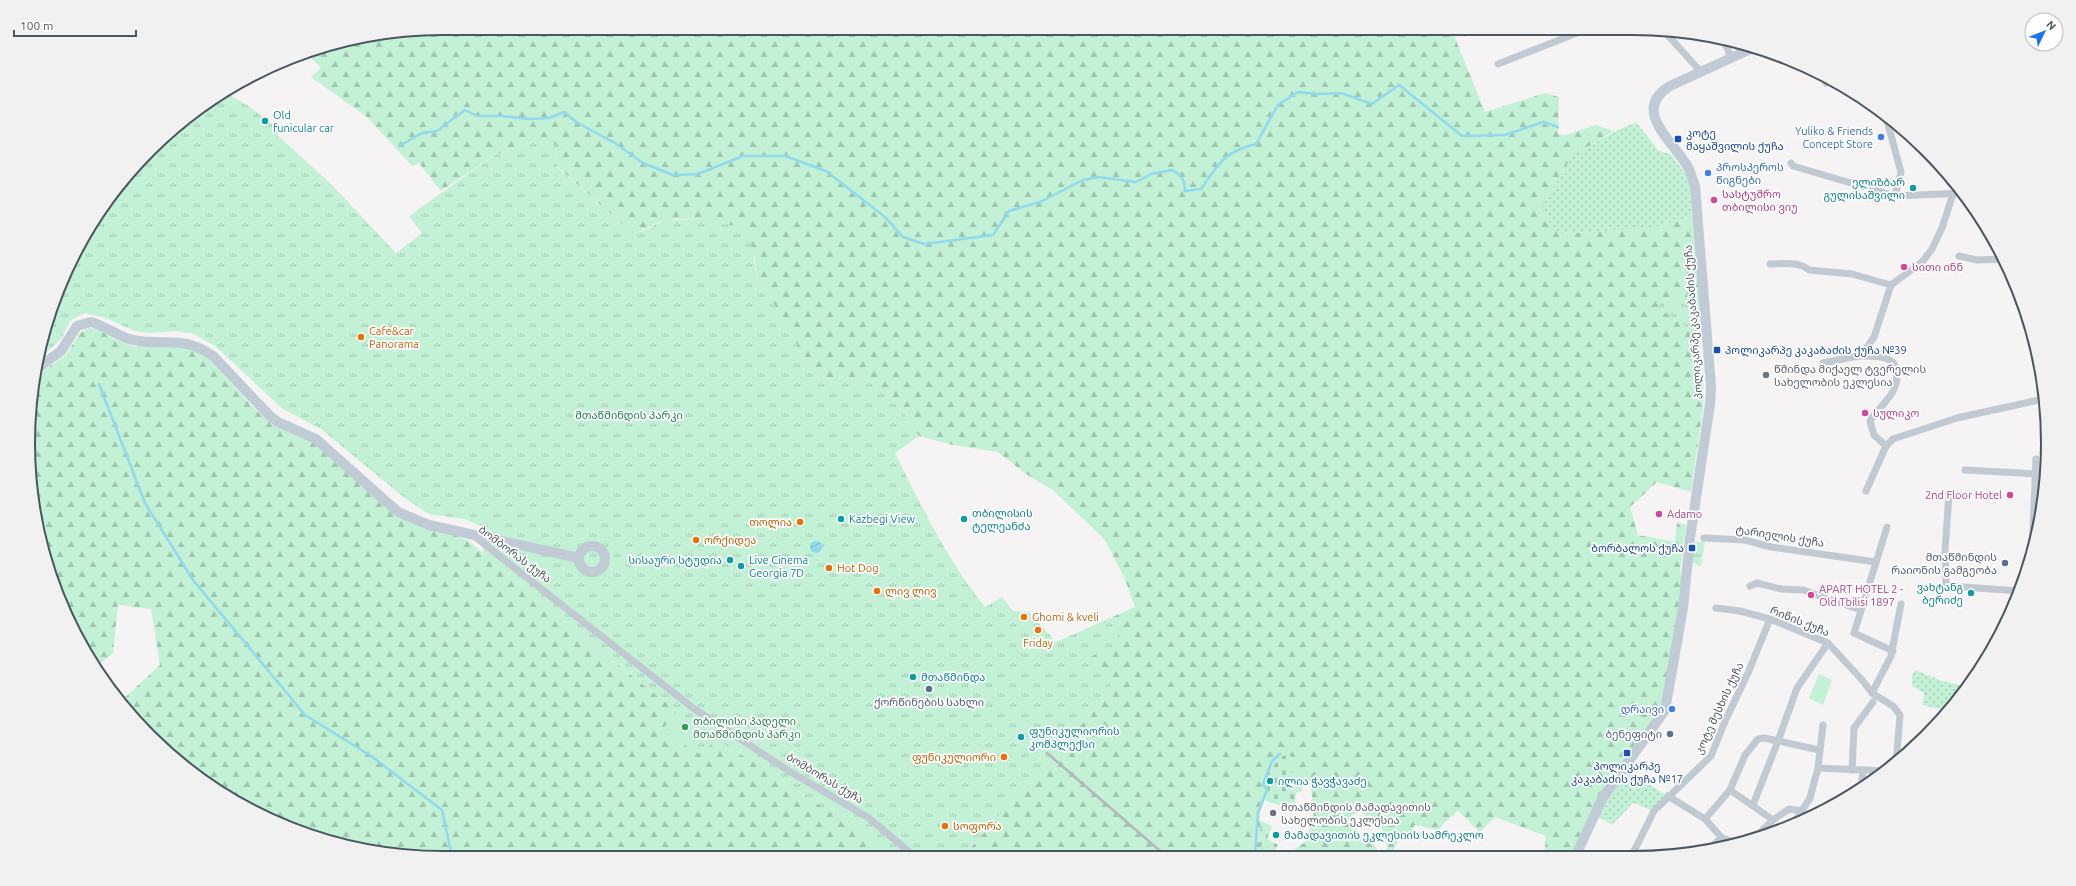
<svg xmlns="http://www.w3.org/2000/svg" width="2076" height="886" viewBox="0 0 2076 886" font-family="Ubuntu,'Noto Sans Georgian',sans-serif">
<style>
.grass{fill:url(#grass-dots)}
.forest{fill:url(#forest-firs)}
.cemetery{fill:url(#cemetery-stones)}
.park{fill:url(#park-tufts)}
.pitch{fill:#c3f1d5}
.water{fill:url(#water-waves)}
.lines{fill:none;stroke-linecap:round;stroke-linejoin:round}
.stream{stroke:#90daee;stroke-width:2.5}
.street{stroke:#c1cad2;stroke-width:7}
.secondary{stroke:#c1cbd6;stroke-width:10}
.rail{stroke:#b5b8bd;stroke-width:2.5}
.culture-dot{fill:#0f9aa8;stroke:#fff;stroke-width:1.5}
.shop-dot{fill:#3f7fe0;stroke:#fff;stroke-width:1.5}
.transit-dot{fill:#1a4fb4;stroke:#fff;stroke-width:1.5}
.hotel-dot{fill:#d1479c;stroke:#fff;stroke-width:1.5}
.food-dot{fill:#e8710a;stroke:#fff;stroke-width:1.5}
.worship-dot{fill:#6b7280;stroke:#fff;stroke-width:1.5}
.service-dot{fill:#5c6f8a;stroke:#fff;stroke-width:1.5}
.leisure-dot{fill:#2e9e5b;stroke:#fff;stroke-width:1.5}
.labels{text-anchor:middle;stroke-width:3.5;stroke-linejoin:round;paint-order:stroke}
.culture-label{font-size:11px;fill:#0d838f;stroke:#fff;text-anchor:start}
.shop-label{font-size:11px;fill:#366cbe;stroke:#fff;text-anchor:end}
.transit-label{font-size:11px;fill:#164399;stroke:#fff;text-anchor:start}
.hotel-label{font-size:11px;fill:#b23c85;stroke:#fff;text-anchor:start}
.street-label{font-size:11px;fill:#4a5661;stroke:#fff}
.food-label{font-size:11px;fill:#c56008;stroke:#fff;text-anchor:start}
.worship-label{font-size:11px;fill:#5b616d;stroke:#fff;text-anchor:start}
.park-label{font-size:11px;fill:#17864f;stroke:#fff}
.service-label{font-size:11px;fill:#4e5e75;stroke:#fff;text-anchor:end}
.leisure-label{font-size:11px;fill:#27864d;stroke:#fff;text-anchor:start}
.rim{fill:none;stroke:#4a5661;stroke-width:2}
</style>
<defs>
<pattern id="grass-dots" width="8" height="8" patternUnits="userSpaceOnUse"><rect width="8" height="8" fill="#c3f1d5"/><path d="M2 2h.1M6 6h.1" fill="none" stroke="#a0c6b0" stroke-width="1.8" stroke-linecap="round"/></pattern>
<pattern id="forest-firs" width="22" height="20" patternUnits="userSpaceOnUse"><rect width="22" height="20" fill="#c3f1d5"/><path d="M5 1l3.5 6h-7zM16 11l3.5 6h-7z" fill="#a0c6b0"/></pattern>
<pattern id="cemetery-stones" width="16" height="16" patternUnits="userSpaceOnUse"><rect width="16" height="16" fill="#c3f1d5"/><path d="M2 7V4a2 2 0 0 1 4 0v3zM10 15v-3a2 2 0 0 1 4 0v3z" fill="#a0c6b0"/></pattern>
<pattern id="park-tufts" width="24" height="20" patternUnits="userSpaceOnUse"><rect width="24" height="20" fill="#c3f1d5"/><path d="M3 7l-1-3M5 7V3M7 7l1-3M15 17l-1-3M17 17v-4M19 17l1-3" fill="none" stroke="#a0c6b0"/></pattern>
<pattern id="water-waves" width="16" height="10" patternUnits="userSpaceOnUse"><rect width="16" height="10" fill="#90daee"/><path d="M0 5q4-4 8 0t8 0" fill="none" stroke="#78b4c4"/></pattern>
</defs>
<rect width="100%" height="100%" fill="#f5f3f3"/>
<!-- grass -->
<g class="grass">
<polygon points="1636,122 1659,151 1671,154 1689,179 1692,217 1652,228 1559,234 1540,210 1572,156 1614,132"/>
<polygon points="1915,670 1942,681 1966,687 1946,710 1922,705 1924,693 1912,686 1912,676"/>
<polygon points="1625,770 1668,796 1654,811 1633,803 1612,825 1601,818 1597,818"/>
</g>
<!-- forest -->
<g class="forest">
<path d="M443,28H1451L1485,112L1545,93L1559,97L1558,134L1566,135L1596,125L1614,131L1572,156L1540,210L1559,234L1652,228L1692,217L1700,297L1660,300L1658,307L1700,338L1704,388L1703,409L1691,492L1657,482L1630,507L1638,535L1675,542L1677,523L1686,524L1680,570L1686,611L1665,714L1593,826L1577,855H1544L1546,836L1495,817L1480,832L1458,811L1443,824L1439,830L1414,825L1412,834L1402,833L1391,855H1383L1388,846L1381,836L1382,829L1374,821L1360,812L1352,815L1362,841L1373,843L1378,851L1377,855L1292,856L1295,849L1312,837L1308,833L1314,822L1311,785H1302V791L1295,793L1297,787L1292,785L1294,780L1286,768L1290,756L1264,800L1259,812L1261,828L1257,840L1262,845L1259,854L1261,856L962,857L1111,692C1098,663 1087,657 1060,641L1056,642L1135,607L1125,579L1105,540L1054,491L1026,474L998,452L953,445L919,436L901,409L867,378L819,379L799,352L767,291L757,281L755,258L735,226C713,221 689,217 666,220C656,221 646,231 632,233L557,166L556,145L529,143L495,155L441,191L419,163L412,166L367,117L311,77L321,68L305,52L309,50L362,36Z"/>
<polygon points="89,328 99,329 113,339 135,347 160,345 192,349 206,356 257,411 273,423 313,441 375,497 470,542 590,643 677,711 662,731 714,737 848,823 891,857 443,858 362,850 309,836 236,803 170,755 131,716 120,702 160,665 151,609 118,605 113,653 96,667 83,650 50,577 32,497 28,443 34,377 65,356 81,332"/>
</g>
<!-- cemetery -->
<g class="cemetery">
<polygon points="1282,756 1291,756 1286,768 1297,776 1292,785 1297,787 1294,811 1264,800 1268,789 1264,785 1272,767"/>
<polygon points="1260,821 1272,826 1267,839 1278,845 1272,856 1259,855 1262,845 1257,840 1261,828"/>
</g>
<!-- park -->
<g class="park">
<path d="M224,92L247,105L280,130L277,135L330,183L396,253L422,233L409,216L495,155L529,143L532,139H549L556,145L557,167L632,233L643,231L665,220H709L735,226L746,235L752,247L757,281L767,291L799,348V352L819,379L867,378L901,409L919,436L895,453C921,506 948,561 985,607L1002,597L1013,611L1029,612L1056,642L1113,619L1122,643L1088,658L1103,673H1109L1111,692L962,857H891L848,823L715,738L703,756L661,731L677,711L590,643L483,553L486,529L465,519L429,514L406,499L321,429L283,409L215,346L194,334L175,331L151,333L134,331L106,318L85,313L71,320L61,339L36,362L50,309L83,236L131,170L170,131Z"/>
<polygon points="1700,297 1700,338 1658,307 1660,300"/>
<polygon points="1705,541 1701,566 1691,562 1694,543"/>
</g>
<!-- pitch -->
<g class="pitch">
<polygon points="1819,674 1832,680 1823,705 1809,698"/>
<polygon points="679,714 700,728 691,741 670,727"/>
</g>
<!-- water -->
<circle class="water" cx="816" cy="547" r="6"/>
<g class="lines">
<!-- stream -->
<g class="stream">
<path d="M399,146L422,133L437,131L465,110L477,116H502L529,119L549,118L564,112L576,122L615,143L643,163L673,175L698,174L743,156H785L826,171L885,217L903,237L924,244L993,235L1009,211L1040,202L1083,180L1098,177L1136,182L1151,174L1172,170L1180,175L1184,182L1185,191L1201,189C1219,164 1223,152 1256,144L1278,105L1298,92L1316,94L1341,93L1372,104L1399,85L1462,136L1505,135L1543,122L1558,127"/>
<polyline points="99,384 145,503 193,580 305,715 371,756 442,810 451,852 455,858"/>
<polyline points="1255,856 1258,813 1267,790 1263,784 1272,761 1280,754"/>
</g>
<!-- street -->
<g class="street">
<polyline points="1664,31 1702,73"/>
<polyline points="1465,33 1479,28"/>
<polyline points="1722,38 1732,58"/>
<polyline points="1498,64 1590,28"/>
<polyline points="1822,75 1826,83"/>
<polyline points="1886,117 1901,172 1895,196"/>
<polyline points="1791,163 1793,166 1895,196 1964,193"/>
<polyline points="1959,256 1977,260 2005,259"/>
<path d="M1770,264C1782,264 1799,261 1809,270L1852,274L1891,285"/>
<path d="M1858,356C1867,356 1884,355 1891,361C1895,363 1896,368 1896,372C1901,392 1879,406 1870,421L1874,435L1886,446"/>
<polyline points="1823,363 1858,356 1868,346 1874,337 1891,285 1922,262 1932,249 1942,228 1953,194"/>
<polyline points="1965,470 2037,474"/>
<polyline points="1866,491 1886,446 1893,439 1957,418 2044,399"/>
<polyline points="1949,494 1945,551 1946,584 1950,586 2019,591"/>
<polyline points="1887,527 1854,633 1893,651"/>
<polyline points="474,536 693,708 789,771 869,818 915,857"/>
<polyline points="1704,538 1745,540 1771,547 1876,562"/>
<polyline points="2032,553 2036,459"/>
<polyline points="1750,586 1757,583 1781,589 1803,590 1861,610"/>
<polyline points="1716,608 1740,611 1770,619 1828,643 1863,681 1872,693 1893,706 1900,715 1896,763"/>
<polyline points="1872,693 1891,656 1901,604"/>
<polyline points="1818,768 1886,771"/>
<polyline points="1852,770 1854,728 1873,702"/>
<polyline points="1861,789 1863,770"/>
<polyline points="1730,790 1773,820"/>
<polyline points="1668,796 1705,819 1722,838"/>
<polyline points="1753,805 1778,741 1819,750"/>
<polyline points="1705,819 1730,790 1745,755 1758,739 1764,738 1778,741 1797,688 1828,643"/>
<polyline points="1792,826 1810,798 1818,768 1823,725"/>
<polyline points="1756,836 1773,820 1789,809 1802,811"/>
<polyline points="1722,838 1733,842"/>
<polyline points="1712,848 1715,843 1722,838"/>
<polyline points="1632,855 1654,811 1711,756 1726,719 1748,673 1770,619"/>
</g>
<!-- secondary -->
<g class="secondary">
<path d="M35,370L61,351L77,326L91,322C106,326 118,337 133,340C165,347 182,334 213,356L270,416L278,422L316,439L398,512L429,525L579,558"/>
<circle cx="592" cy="559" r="13"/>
<path d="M1576,855L1602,799L1665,710L1683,608L1690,538L1710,404L1711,387L1695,186C1693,180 1691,174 1689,169C1676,143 1629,111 1670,86L1755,47"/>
</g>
<!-- rail -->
<polyline class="rail" points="1047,753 1166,856"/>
</g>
<!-- markers -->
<g class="culture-dot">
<circle cx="265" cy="121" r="4"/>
<circle cx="1913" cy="188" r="4"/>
<circle cx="841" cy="519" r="4"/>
<circle cx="964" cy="519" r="4"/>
<circle cx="730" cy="560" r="4"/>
<circle cx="741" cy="566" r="4"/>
<circle cx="1971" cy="593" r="4"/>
<circle cx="913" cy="677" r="4"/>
<circle cx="1021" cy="737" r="4"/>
<circle cx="1270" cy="781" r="4"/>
<circle cx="1276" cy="835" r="4"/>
</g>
<g class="shop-dot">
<circle cx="1881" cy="137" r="4"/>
<circle cx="1708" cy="173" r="4"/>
<circle cx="1672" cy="709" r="4"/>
</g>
<g class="transit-dot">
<rect x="1674" y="135" width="8" height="8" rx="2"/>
<rect x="1713" y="346" width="8" height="8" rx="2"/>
<rect x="1688" y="544" width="8" height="8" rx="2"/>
<rect x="1623" y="749" width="8" height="8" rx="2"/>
</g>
<g class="hotel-dot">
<circle cx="1714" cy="200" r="4"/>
<circle cx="1904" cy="267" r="4"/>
<circle cx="1865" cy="413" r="4"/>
<circle cx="2010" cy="495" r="4"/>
<circle cx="1659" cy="514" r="4"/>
<circle cx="1811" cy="595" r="4"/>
</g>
<g class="food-dot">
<circle cx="361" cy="337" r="4"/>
<circle cx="800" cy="522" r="4"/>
<circle cx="696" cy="540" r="4"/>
<circle cx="829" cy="568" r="4"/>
<circle cx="877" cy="591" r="4"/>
<circle cx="1024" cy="617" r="4"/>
<circle cx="1038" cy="630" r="4"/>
<circle cx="1004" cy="757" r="4"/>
<circle cx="945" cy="826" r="4"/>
</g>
<g class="worship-dot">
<circle cx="1766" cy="375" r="4"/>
<circle cx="1273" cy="813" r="4"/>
</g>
<g class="service-dot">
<circle cx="2005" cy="563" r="4"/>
<circle cx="929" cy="689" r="4"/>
<circle cx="1670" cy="734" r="4"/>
</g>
<circle class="leisure-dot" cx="685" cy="727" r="4"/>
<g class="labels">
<!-- culture labels -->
<g class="culture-label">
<text x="273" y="119">Old<tspan x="273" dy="13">funicular car</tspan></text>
<text x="1905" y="186" text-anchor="end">ელიზბარ<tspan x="1905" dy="13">გულისაშვილი</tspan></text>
<text x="972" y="517">თბილისის<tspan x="972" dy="13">ტელეანძა</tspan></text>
<text x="849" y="523">Kazbegi View</text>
<text x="722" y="564" text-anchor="end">სისაური სტუდია</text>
<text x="749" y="564">Live Cinema<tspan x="749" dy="13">Georgia 7D</tspan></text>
<text x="1963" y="591" text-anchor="end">ვახტანგ<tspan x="1963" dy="13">ბერიძე</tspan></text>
<text x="921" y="681">მთაწმინდა</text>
<text x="1029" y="735">ფუნიკულიორის<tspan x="1029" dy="13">კომპლექსი</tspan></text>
<text x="1278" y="785">ილია ჭავჭავაძე</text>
<text x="1284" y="839">მამადავითის ეკლესიის სამრეკლო</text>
</g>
<!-- shop labels -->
<g class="shop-label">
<text x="1873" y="135">Yuliko &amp; Friends<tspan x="1873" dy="13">Concept Store</tspan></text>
<text x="1716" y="171" text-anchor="start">პროსპეროს<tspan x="1716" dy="13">წიგნები</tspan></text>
<text x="1664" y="713">დრაივი</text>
</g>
<!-- transit labels -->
<g class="transit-label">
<text x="1686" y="137">კოტე<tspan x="1686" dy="13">მაყაშვილის ქუჩა</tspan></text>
<text x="1725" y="354">პოლიკარპე კაკაბაძის ქუჩა №39</text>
<text x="1684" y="552" text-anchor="end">ბორბალოს ქუჩა</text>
<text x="1627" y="770" text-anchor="middle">პოლიკარპე<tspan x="1627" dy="13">კაკაბაძის ქუჩა №17</tspan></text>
</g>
<!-- hotel labels -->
<g class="hotel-label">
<text x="1722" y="198">სასტუმრო<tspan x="1722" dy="13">თბილისი ვიუ</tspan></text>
<text x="1912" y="271">სითი ინნ</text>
<text x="1873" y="417">სულიკო</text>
<text x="2002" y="499" text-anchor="end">2nd Floor Hotel</text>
<text x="1667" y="518">Adamo</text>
<text x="1819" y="593">APART HOTEL 2 -<tspan x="1819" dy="13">Old Tbilisi 1897</tspan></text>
</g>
<!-- street labels -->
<g class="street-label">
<text transform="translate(1693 322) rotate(-94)" y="4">პოლიკარპე კაკაბაძის ქუჩა</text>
<text transform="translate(1780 536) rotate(9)" y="4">ტარიელის ქუჩა</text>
<text transform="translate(515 554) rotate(37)" y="4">ბომბორას ქუჩა</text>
<text transform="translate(1800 621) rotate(22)" y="4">რიწის ქუჩა</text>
<text transform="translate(1719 708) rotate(-65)" y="4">კოტე მესხის ქუჩა</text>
<text transform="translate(825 778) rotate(31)" y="4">ბომბორას ქუჩა</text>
</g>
<!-- food labels -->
<g class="food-label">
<text x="369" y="335">Cafe&amp;car<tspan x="369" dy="13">Panorama</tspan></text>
<text x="792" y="526" text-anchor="end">თოლია</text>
<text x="704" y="544">ორქიდეა</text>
<text x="837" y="572">Hot Dog</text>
<text x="885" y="595">ლივ ლივ</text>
<text x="1032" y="621">Ghomi &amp; kveli</text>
<text x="1038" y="647" text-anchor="middle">Friday</text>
<text x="996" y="761" text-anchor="end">ფუნიკულიორი</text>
<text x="953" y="830">სოფორა</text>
</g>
<!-- worship labels -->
<g class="worship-label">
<text x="1774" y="373">წმინდა მიქაელ ტვერელის<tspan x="1774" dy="13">სახელობის ეკლესია</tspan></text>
<text x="1281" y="811">მთაწმინდის მამადავითის<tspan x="1281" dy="13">სახელობის ეკლესია</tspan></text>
</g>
<!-- park labels -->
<g class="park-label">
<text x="629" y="419">მთაწმინდის პარკი</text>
</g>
<!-- service labels -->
<g class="service-label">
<text x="1997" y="561">მთაწმინდის<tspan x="1997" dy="13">რაიონის გამგეობა</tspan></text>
<text x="929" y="706" text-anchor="middle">ქორწინების სახლი</text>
<text x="1662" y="738">ბენეფიტი</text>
</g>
<!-- leisure labels -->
<g class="leisure-label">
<text x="693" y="725">თბილისი პადელი<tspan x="693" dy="13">მთაწმინდის პარკი</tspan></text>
</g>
</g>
<!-- crop -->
<path d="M0 0H2076V886H0ZM443 35H1633A408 408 0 0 1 2041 443V443A408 408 0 0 1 1633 851H443A408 408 0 0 1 35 443V443A408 408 0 0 1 443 35Z" fill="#f1f1f2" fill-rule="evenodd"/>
<path class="rim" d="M443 35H1633A408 408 0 0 1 2041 443V443A408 408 0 0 1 1633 851H443A408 408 0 0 1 35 443V443A408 408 0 0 1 443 35Z"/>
<!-- north arrow -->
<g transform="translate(2044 32) rotate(47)"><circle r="19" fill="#ffffff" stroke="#b7bbc0"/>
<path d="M0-3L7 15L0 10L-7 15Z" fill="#1a73e8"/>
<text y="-6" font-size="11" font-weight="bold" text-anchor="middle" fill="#4a5661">N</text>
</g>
<!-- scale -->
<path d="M14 30v6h122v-6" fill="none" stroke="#4a5661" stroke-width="2"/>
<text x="20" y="30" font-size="12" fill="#4a5661" stroke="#ffffff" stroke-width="3" paint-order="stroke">100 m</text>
</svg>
